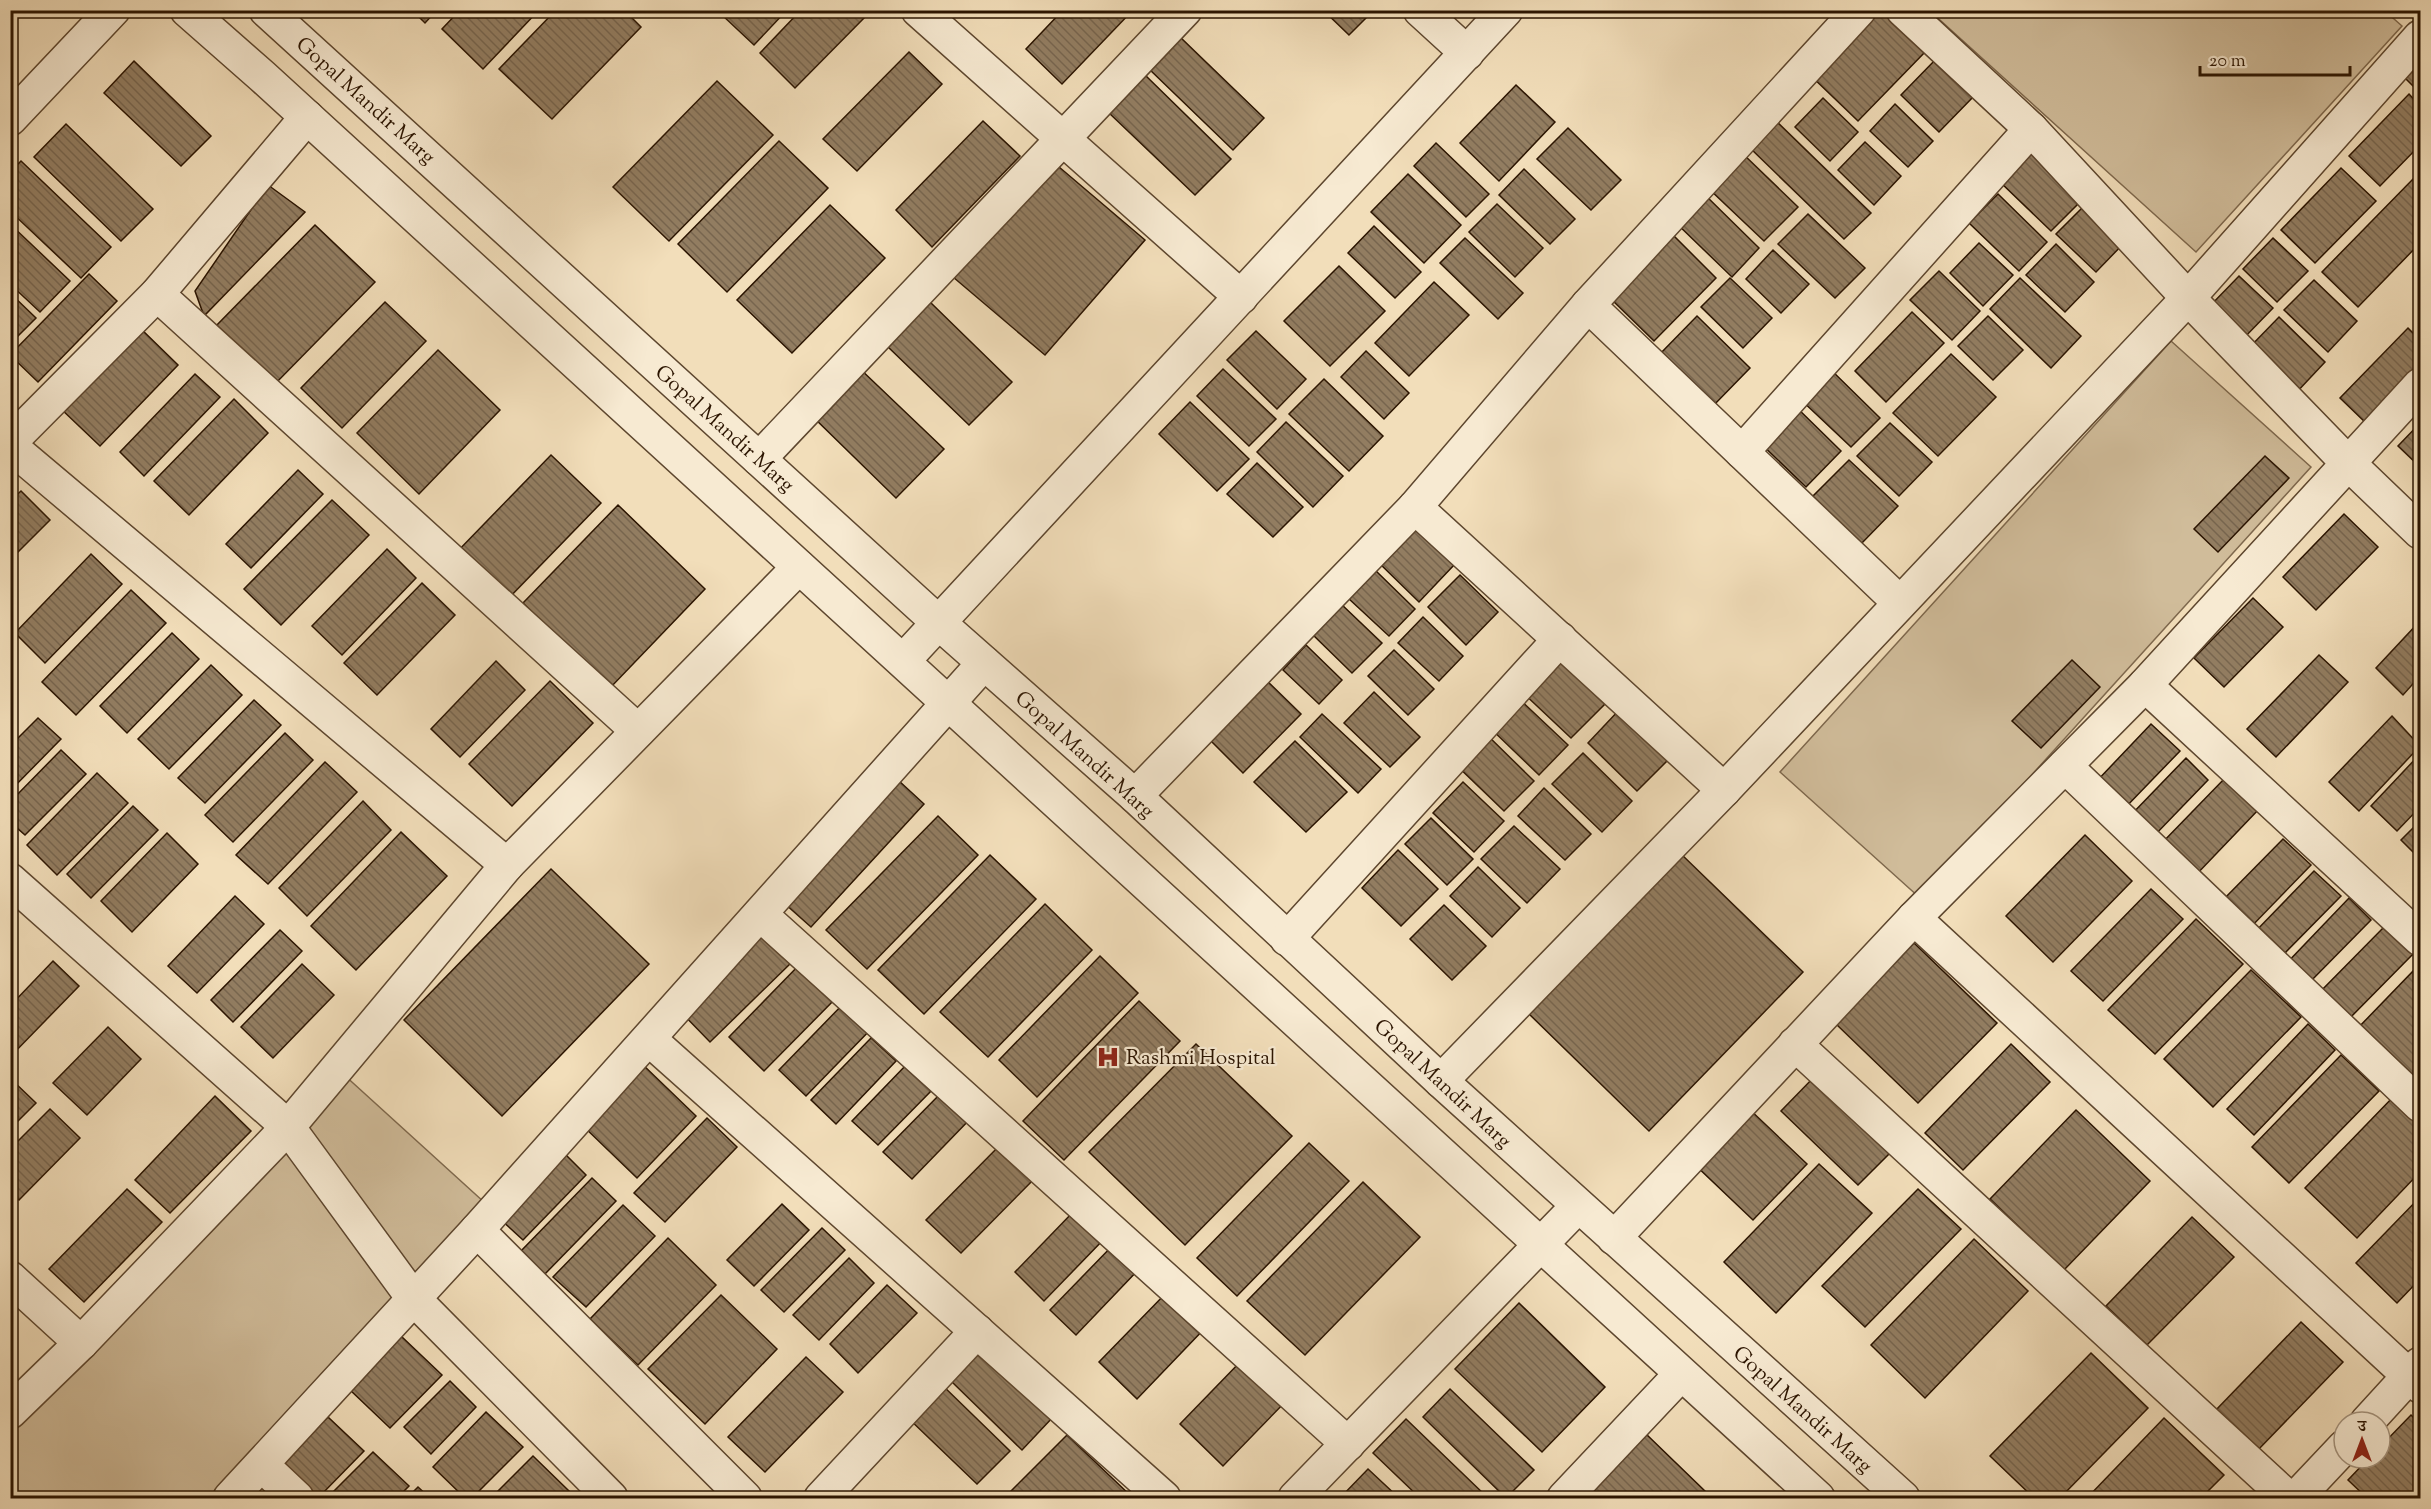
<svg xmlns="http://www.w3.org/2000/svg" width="2431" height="1509" viewBox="0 0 2431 1509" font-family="'Sorts Mill Goudy','Noto Serif Devanagari',serif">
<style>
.park{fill:#d0bc9a;stroke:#7e684d;stroke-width:1.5}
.building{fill:url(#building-back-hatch);stroke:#2b1400;stroke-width:1.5}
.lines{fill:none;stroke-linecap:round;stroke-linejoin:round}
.minor-casing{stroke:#5d462e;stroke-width:36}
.minor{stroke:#f7ead2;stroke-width:33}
.labels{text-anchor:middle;stroke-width:4.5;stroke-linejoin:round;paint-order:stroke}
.street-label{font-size:21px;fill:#2b1400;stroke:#f7ead2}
.poi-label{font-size:21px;fill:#2b1400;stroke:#f7ead2;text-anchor:start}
</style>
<defs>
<pattern id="building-back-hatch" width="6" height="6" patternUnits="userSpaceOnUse" patternTransform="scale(1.5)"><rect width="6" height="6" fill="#927d61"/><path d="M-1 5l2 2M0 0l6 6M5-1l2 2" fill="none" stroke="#77654e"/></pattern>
</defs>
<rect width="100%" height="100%" fill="#f2deba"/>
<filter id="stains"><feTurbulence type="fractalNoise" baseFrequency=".00333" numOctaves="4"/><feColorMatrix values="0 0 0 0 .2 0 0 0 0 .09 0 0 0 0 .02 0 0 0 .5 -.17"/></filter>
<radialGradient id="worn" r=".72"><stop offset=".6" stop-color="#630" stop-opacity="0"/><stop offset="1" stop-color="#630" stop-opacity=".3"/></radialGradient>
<!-- park -->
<g class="park">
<polygon points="2385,11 2402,26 2196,252 1930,11"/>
<polygon points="2171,341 2311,467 1920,898 1780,772"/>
<polygon points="342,1073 485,1203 210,1498 11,1498 10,1430"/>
</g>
<!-- building -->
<g class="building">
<polygon points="412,10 437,10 425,23"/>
<polygon points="460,10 539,10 483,69 442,29"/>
<polygon points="556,10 624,10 641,27 552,119 499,69"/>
<polygon points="726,10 787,10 754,45 722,15"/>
<polygon points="801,10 860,10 866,16 795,88 760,53"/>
<polygon points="1063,10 1133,10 1062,84 1026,49"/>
<polygon points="1323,10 1374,10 1349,35"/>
<polygon points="1869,10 1882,10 1925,52 1858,121 1808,73"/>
<polygon points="1179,36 1264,118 1233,150 1148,68"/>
<polygon points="2420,51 2420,93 2400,73"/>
<polygon points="909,52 942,84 857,171 823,139"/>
<polygon points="1936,59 1974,96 1939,132 1901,95"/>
<polygon points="134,61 211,136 181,166 104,93"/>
<polygon points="1144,74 1231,159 1195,195 1108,112"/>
<polygon points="717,81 773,135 669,241 613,187"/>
<polygon points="1516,85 1555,122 1499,181 1460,143"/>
<polygon points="2409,94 2420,106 2420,145 2380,186 2349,156"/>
<polygon points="1823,98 1858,132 1830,161 1795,127"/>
<polygon points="1895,104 1933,141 1908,167 1870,131"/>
<polygon points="1775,120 1871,213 1844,239 1749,147"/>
<polygon points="983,121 1020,156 932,247 896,210"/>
<polygon points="66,124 153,209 121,241 34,157"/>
<polygon points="1568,128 1621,180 1591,210 1537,159"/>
<polygon points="779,141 828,188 727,292 678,244"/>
<polygon points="1865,142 1901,176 1874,205 1838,170"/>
<polygon points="1436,143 1489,194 1466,217 1414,166"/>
<polygon points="2029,150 2082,200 2051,231 1999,181"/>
<polygon points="1742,153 1798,207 1764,241 1708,188"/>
<polygon points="21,161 111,247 81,278 10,211 10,172"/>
<polygon points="1052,161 1145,240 1045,355 953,277"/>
<polygon points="2341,168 2376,201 2315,263 2281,230"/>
<polygon points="1524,169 1575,219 1550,244 1499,195"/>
<polygon points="1408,174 1461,225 1424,263 1371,212"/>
<polygon points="2413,179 2420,186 2420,243 2358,307 2322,272"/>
<polygon points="268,185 305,212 204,316 195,291"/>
<polygon points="1701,191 1759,248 1732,277 1673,220"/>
<polygon points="1998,194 2047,242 2019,271 1969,223"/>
<polygon points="2087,203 2126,241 2096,272 2056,234"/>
<polygon points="1497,204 1543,248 1515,277 1469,232"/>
<polygon points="830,205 885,258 792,353 737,300"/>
<polygon points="1808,214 1865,268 1835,298 1778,244"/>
<polygon points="10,224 70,281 40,312 10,284"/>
<polygon points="315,225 375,282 274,385 214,328"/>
<polygon points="1374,226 1421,272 1395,298 1348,253"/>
<polygon points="1672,234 1716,278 1654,341 1610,298"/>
<polygon points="1465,238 1523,293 1498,319 1440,263"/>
<polygon points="2273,238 2308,271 2277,302 2243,269"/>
<polygon points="1979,243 2013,275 1983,306 1950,273"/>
<polygon points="2056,244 2094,282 2065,312 2026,275"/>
<polygon points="1773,250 1809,284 1781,313 1746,279"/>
<polygon points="1339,266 1385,311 1330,366 1284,321"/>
<polygon points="1939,271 1980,311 1952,340 1910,300"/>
<polygon points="89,274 117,301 38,382 10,355"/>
<polygon points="2239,276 2273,308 2241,341 2208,308"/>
<polygon points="1730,278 1772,318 1743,348 1701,307"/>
<polygon points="2020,278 2081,336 2051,368 1990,309"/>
<polygon points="2314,280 2357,321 2328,352 2284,310"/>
<polygon points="1434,282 1469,315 1409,376 1375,343"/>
<polygon points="10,293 36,318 10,344"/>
<polygon points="385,302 426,341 342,428 301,388"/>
<polygon points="930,302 1012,382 969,425 887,346"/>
<polygon points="1912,312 1944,343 1886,402 1855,371"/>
<polygon points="1697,316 1750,368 1713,406 1659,355"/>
<polygon points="1988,316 2023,350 1993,380 1958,346"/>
<polygon points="2279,317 2325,362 2295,394 2248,349"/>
<polygon points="138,326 178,365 100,446 59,407"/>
<polygon points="2408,328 2420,340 2420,373 2369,426 2340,398"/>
<polygon points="1256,331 1306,379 1277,409 1227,360"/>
<polygon points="438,350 500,410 419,494 357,433"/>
<polygon points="1366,351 1409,393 1384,419 1341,377"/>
<polygon points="1951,354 1996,397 1938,456 1893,413"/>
<polygon points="856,365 944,449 896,498 809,413"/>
<polygon points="1827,366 1880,418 1851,447 1798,397"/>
<polygon points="1223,369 1276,419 1249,446 1197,396"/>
<polygon points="195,374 220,397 144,476 120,452"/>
<polygon points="1324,379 1383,436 1349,471 1289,414"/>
<polygon points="234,399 268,433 189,515 154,481"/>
<polygon points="1190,402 1249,459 1217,491 1159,434"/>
<polygon points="1791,402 1841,451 1806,487 1755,438"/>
<polygon points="1286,422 1343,476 1313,507 1257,452"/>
<polygon points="1890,423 1932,462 1899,496 1857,456"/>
<polygon points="2420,423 2420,467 2398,446"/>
<polygon points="551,455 601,503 504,603 454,555"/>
<polygon points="2265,456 2289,478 2218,552 2194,529"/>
<polygon points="1849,460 1898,506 1861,544 1812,497"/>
<polygon points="1257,463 1303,507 1273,537 1227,494"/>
<polygon points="298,470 323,494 251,568 226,544"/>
<polygon points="21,491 50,520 10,560 10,501"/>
<polygon points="332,500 369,535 281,625 244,589"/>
<polygon points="618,505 705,589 610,688 523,603"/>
<polygon points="2344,514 2378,547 2316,610 2283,577"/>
<polygon points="1411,524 1454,565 1419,602 1376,560"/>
<polygon points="387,549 416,578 342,655 312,626"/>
<polygon points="91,554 122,584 45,663 15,633"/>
<polygon points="1375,570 1415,609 1389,636 1348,598"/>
<polygon points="1460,575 1498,612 1466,645 1428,607"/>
<polygon points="422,583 455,615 377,695 344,663"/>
<polygon points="131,590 166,623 76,715 42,682"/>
<polygon points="2253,598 2283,627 2224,687 2194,658"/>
<polygon points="1340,603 1382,643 1352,673 1311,633"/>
<polygon points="1423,617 1463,656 1439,681 1398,643"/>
<polygon points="2420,621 2420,676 2403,695 2376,668"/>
<polygon points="172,633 199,659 127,733 100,706"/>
<polygon points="1306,645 1342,680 1319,704 1283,670"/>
<polygon points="1394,650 1434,689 1408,715 1368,676"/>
<polygon points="1554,655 1605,704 1571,738 1520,690"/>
<polygon points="2319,655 2348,682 2276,757 2247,729"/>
<polygon points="2072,660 2100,687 2041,748 2012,721"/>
<polygon points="496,661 525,690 460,757 431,729"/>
<polygon points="211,665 242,695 169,769 138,739"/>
<polygon points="1262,676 1301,714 1243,773 1205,735"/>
<polygon points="550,681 593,723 512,806 469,764"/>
<polygon points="1374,692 1420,737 1390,767 1344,723"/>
<polygon points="1515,695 1568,745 1539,775 1486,724"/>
<polygon points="254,700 281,725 205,803 178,778"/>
<polygon points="1620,709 1670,758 1637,791 1588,743"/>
<polygon points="1322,714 1381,769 1358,793 1300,737"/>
<polygon points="2392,716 2420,746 2359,811 2329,782"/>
<polygon points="38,718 61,739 10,791 10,746"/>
<polygon points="2151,724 2180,751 2122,811 2094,784"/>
<polygon points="1482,730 1534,781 1504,811 1452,761"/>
<polygon points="285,733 313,760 233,842 205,815"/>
<polygon points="1295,741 1347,792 1306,832 1254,782"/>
<polygon points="61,750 86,774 25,835 10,822 10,802"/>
<polygon points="1583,753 1632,801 1602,832 1552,784"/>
<polygon points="2420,754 2420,807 2397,831 2371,806"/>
<polygon points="2186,758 2208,780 2153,837 2130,816"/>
<polygon points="325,762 357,792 268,884 236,855"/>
<polygon points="97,773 128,803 57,875 27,845"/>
<polygon points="2226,777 2259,809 2194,877 2160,845"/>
<polygon points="898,780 924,804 811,927 784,903"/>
<polygon points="1463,782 1504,821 1474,852 1433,813"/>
<polygon points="1544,788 1591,834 1565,860 1518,816"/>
<polygon points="363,801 391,830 307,916 279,888"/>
<polygon points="133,806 158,830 91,898 67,874"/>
<polygon points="938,816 978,855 867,969 826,930"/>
<polygon points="1431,818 1473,859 1447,885 1405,844"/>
<polygon points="2420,821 2420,859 2401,840"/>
<polygon points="1514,826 1560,869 1527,903 1481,859"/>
<polygon points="401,832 447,876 356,970 311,926"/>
<polygon points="167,833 198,864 132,932 101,901"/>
<polygon points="2085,835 2132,881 2053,962 2006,916"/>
<polygon points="2283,839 2311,865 2248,930 2220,903"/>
<polygon points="1398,850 1438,889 1401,926 1362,888"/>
<polygon points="1680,853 1803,972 1649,1131 1526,1011"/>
<polygon points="990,855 1036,899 924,1014 878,970"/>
<polygon points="1478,867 1520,908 1492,937 1450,896"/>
<polygon points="551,869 649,964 502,1116 404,1020"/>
<polygon points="2314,871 2341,896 2278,960 2252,935"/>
<polygon points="2151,889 2183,919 2103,1001 2071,971"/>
<polygon points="235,896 264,924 197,993 168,966"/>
<polygon points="2349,898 2371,920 2306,986 2284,966"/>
<polygon points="1045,904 1092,950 988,1057 940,1012"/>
<polygon points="1444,905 1486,946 1452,980 1410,939"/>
<polygon points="2196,919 2243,964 2155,1054 2108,1010"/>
<polygon points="2384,927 2413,954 2344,1024 2316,996"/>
<polygon points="760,929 792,962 710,1042 678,1009"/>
<polygon points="280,930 302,951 233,1022 211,1000"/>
<polygon points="1914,943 1997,1023 1918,1103 1836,1024"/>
<polygon points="1100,956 1138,993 1037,1097 999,1060"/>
<polygon points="53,961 79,986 10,1057 10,1006"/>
<polygon points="803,961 839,995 764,1071 729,1037"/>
<polygon points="302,964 334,995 273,1058 241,1027"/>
<polygon points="2417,967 2420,971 2420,1078 2414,1084 2357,1029"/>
<polygon points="2251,970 2301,1017 2213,1107 2164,1059"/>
<polygon points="847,1000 874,1026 806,1096 779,1070"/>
<polygon points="1139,1001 1180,1041 1064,1160 1023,1121"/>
<polygon points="2308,1024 2335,1050 2254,1135 2227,1109"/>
<polygon points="108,1027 141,1059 87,1115 53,1083"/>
<polygon points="871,1038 896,1061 836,1124 811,1100"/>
<polygon points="1196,1044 1292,1136 1185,1245 1089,1152"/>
<polygon points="2011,1044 2050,1082 1963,1170 1925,1133"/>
<polygon points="2341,1055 2379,1091 2289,1183 2252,1147"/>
<polygon points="640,1062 696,1116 637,1178 580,1123"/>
<polygon points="908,1063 934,1088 878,1145 852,1121"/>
<polygon points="1816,1075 1893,1150 1858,1185 1781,1111"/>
<polygon points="12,1080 36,1103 10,1129 10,1081"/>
<polygon points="943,1091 972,1117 912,1179 883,1152"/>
<polygon points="2395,1095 2420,1119 2420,1172 2357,1238 2305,1188"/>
<polygon points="215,1096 251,1131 170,1213 135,1180"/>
<polygon points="1746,1106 1807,1164 1753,1220 1692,1162"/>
<polygon points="50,1109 80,1138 19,1200 10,1192 10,1149"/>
<polygon points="2076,1110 2150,1181 2064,1270 1990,1199"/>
<polygon points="707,1118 737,1147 665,1222 634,1193"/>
<polygon points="1004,1141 1039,1174 961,1253 926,1220"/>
<polygon points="1309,1143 1349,1181 1237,1296 1197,1258"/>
<polygon points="563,1152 586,1175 523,1240 499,1218"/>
<polygon points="1819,1164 1872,1213 1776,1313 1724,1262"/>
<polygon points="592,1178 616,1201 544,1275 520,1252"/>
<polygon points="1363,1182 1420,1237 1305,1355 1247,1301"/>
<polygon points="127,1189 162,1222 84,1302 49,1269"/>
<polygon points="1918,1189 1961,1229 1865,1327 1822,1286"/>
<polygon points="2420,1197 2420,1279 2397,1303 2356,1263"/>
<polygon points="782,1204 809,1230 754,1286 727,1260"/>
<polygon points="623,1205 655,1236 586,1307 553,1277"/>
<polygon points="1074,1211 1104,1239 1044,1301 1015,1272"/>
<polygon points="2192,1217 2234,1257 2147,1345 2106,1306"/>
<polygon points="822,1228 845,1250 784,1312 761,1290"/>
<polygon points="668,1238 716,1285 638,1365 590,1319"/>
<polygon points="1974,1239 2028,1291 1925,1398 1871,1345"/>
<polygon points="1115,1243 1140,1268 1076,1335 1050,1310"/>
<polygon points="849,1258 874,1283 819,1340 793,1315"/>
<polygon points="887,1285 917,1313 858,1373 830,1344"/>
<polygon points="1168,1291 1206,1327 1137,1399 1099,1362"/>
<polygon points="721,1295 777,1349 705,1424 648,1369"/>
<polygon points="1519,1303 1605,1387 1542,1452 1455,1369"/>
<polygon points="2301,1322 2343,1362 2257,1451 2215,1411"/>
<polygon points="401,1336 442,1375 390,1428 349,1389"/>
<polygon points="983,1349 1053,1417 1022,1450 952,1382"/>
<polygon points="2091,1353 2148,1408 2060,1498 2034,1498 1990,1456"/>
<polygon points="806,1357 843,1392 765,1472 728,1437"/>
<polygon points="1243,1359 1287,1400 1223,1466 1180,1424"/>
<polygon points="450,1381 476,1407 431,1454 404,1427"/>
<polygon points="939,1382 1010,1451 977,1484 906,1416"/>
<polygon points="1450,1389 1534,1470 1506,1498 1423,1417"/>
<polygon points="486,1412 523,1447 472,1498 465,1498 433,1467"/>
<polygon points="2411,1415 2420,1424 2420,1498 2367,1498 2348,1480 2369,1458 2380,1458 2380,1447"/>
<polygon points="328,1417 364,1451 318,1498 282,1464"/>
<polygon points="2164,1418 2224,1475 2201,1498 2087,1498"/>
<polygon points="1406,1419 1488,1498 1420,1498 1373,1453"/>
<polygon points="1645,1433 1708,1494 1703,1498 1581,1498"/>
<polygon points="1067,1435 1133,1498 1004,1498"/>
<polygon points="373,1452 409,1486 397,1498 327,1498"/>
<polygon points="533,1456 569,1491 562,1498 491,1498"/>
<polygon points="1368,1469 1399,1498 1340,1498"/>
<polygon points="418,1487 430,1498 407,1498"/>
</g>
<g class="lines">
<!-- minor casing -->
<g class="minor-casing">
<g id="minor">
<polyline points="187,10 262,76 1818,1498"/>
<polyline points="266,10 939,623 1135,796 1441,1081 1903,1498"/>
<polyline points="918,10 1241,297"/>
<polyline points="1420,10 1467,53"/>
<polyline points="1903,10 2031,129 2188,298 2347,462 2420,532"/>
<polyline points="10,119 113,10"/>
<polyline points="157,294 638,731"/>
<polyline points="1588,305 1899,602"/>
<polyline points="10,442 157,294 307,117"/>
<polyline points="10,446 507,865"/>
<polyline points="1742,452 2031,129"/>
<polyline points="759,459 1185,10"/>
<polyline points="1415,507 1724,790"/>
<polyline points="903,661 1506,10"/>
<polyline points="2145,685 2420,939"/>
<polyline points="2065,766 2420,1105"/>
<polyline points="1135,796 1415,507 1588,305 1859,10"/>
<polyline points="10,880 288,1127 413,1298 611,1498"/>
<polyline points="760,914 1348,1444"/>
<polyline points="1914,918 2420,1386"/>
<polyline points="1287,939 1560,639"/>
<polyline points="649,1039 1164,1498"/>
<polyline points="1795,1044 2288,1498"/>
<polyline points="1441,1081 1724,790 2188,298 2420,37"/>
<polyline points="477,1230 745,1498"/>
<polyline points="1614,1238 1914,918 2145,685 2420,385"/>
<polyline points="10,1278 81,1343"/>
<polyline points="10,1412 81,1343 288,1127 507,865 799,567"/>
<polyline points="2367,1422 2420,1364"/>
<polyline points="262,1465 297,1498"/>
<polyline points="230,1498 477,1230 984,663"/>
<polyline points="821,1498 977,1331"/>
<polyline points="1295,1498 1578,1206"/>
<polyline points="1564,1498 1681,1374"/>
<polyline points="2296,1498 2344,1447"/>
</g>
</g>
<!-- minor -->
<use href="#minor" class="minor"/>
</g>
<!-- icons -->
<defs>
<g id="hospital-bare" transform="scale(1.8)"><path d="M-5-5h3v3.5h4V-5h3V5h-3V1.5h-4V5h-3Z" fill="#8f2418" stroke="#f7ead2" stroke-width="2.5" paint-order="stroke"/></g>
</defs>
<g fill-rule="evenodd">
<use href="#hospital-bare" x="1108" y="1057"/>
</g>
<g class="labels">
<!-- street labels -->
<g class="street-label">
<text transform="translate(366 100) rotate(42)" y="7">Gopal Mandir Marg</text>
<text transform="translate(725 428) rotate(42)" y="7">Gopal Mandir Marg</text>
<text transform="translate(1085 754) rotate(42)" y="7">Gopal Mandir Marg</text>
<text transform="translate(1443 1083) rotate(43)" y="7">Gopal Mandir Marg</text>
<text transform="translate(1803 1409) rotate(42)" y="7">Gopal Mandir Marg</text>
</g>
<!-- poi labels -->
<g class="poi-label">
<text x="1126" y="1064">Rashmi Hospital</text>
</g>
</g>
<!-- margin -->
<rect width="2431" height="1509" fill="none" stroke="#f2deba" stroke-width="36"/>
<rect x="12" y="12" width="2407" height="1485" fill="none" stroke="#2b1400" stroke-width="3"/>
<rect x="18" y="18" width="2395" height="1473" fill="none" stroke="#2b1400" stroke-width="1.5"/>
<!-- north arrow -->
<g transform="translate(2362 1440)"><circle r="28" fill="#f7ead2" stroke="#a5947e" stroke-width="1.5"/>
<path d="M0-4.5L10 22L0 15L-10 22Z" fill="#8f2418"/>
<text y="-9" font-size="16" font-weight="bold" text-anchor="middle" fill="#2b1400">उ</text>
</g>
<!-- scale -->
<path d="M2200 66v9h150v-9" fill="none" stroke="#2b1400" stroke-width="3"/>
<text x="2209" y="66" font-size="18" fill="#2b1400" stroke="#f7ead2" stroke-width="4.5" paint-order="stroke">20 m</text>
<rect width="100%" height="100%" filter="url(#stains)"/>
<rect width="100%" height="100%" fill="url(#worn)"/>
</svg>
